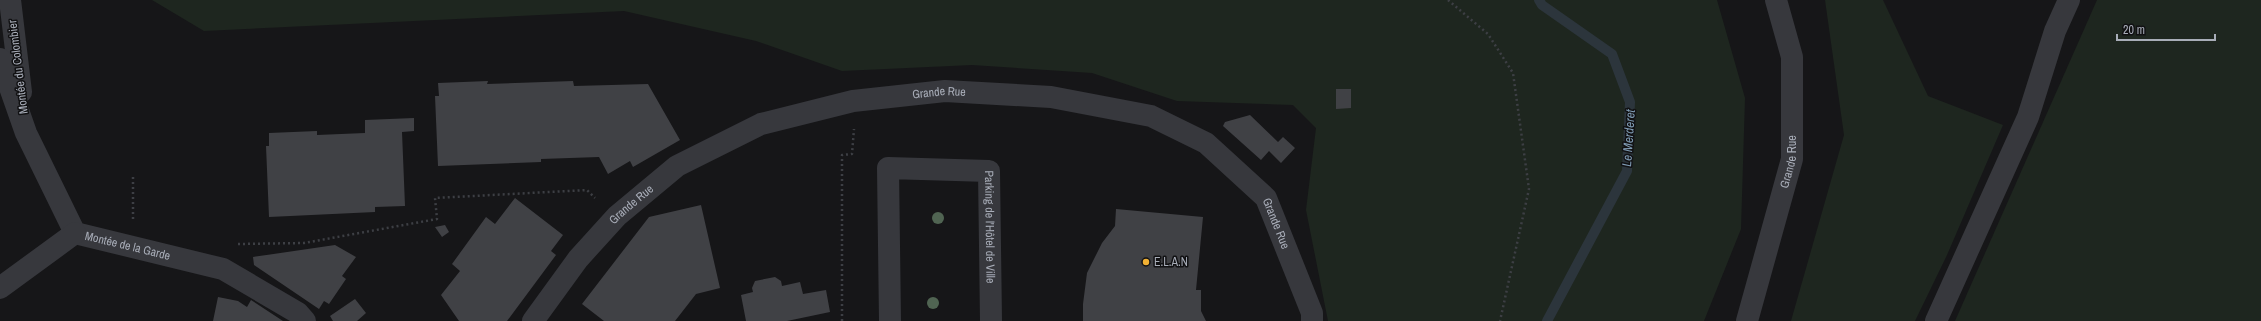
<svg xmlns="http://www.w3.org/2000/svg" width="2261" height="321" viewBox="0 0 2261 321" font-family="'Archivo Narrow',sans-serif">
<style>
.green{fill:#1e261f}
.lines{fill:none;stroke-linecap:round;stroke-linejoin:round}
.stream{stroke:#2c353c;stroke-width:10}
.building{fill:#404145}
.path{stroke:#3d3f44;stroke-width:2.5;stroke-dasharray:2 3;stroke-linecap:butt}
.minor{stroke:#37383d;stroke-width:22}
.tree{fill:#506452}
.poi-dot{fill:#f2b134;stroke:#111113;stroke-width:1.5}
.labels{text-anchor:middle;stroke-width:3;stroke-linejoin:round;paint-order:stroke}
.street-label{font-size:12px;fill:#a8adb8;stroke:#111113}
.poi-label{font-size:12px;fill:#a8adb8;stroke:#111113;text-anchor:start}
.water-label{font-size:13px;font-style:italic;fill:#7f9bb3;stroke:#111113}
</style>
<rect width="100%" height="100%" fill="#161618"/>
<!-- green -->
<g class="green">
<polygon points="152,0 1717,0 1745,98 1741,229 1704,321 1328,321 1306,210 1316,128 1293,105 1177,101 1092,73 972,65 842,71 756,41 624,11 204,31"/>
<polygon points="1825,0 1883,0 1928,96 2003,125 1947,255 1915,321 1791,321 1844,135"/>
<polygon points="2097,0 2261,0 2261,321 1955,321"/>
</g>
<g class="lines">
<!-- stream -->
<polyline class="stream" points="1539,0 1542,5 1612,54 1630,102 1627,171 1547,321"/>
</g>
<!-- building -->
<g class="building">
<polygon points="488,81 487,84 573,81 574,86 648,84 680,140 633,167 630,161 608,174 599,157 541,159 541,162 438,166 435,96 439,96 438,83"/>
<polygon points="1336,89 1351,89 1351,108 1336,109"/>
<polygon points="1250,115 1278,142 1283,137 1295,148 1281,163 1269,151 1261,160 1223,126 1225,122"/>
<polygon points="414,118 414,131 402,132 405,206 375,207 375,212 269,217 266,146 269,146 269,133 317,131 317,135 365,133 365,120"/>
<polygon points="515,198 563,235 551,251 556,255 507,321 459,321 441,295 460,271 452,264 486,217 495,224"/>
<polygon points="701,205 720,288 696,294 675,321 604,321 582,304 649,217"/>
<polygon points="1116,209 1203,217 1196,290 1201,290 1201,311 1206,321 1083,321 1083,304 1087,273 1102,243 1115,226"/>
<polygon points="445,225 449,232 442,237 435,227"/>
<polygon points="335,245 356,257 342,276 346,279 329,304 324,301 319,309 254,265 253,257"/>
<polygon points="775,277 781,281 782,286 800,282 803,294 826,290 830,312 787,321 746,321 741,295 753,292 752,288 755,281"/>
<polygon points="218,297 238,301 247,307 251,300 283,321 213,321"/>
<polygon points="355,299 366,313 357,321 333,321 330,316"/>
</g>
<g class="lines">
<!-- path -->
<g class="path">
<polyline points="1448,0 1488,34 1513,73 1529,189 1500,321"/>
<polyline points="133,219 133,177"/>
<polyline points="238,244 304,243 437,219 435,198 587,190 595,198"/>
<polyline points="842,321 842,155 852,154 854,129"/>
</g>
<!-- minor -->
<g class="minor">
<polyline points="10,0 21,92"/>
<path id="s1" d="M0,59L26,133L75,233L223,269L298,313L305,321"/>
<polyline points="0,288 75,233"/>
<path id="s2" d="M533,321L578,259L617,216L677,166L761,124L853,101L945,91L1051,97L1151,116L1206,143L1266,198L1312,313V321"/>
<path id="s3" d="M890,321L888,168L989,171L991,321"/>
<path id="s4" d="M1747,321L1792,159V57L1776,0"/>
<polyline points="1936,321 2028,117 2055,31 2069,0"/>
</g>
</g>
<!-- trees -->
<g class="tree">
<circle cx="938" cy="218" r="6"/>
<circle cx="933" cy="303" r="6"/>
</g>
<!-- markers -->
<circle class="poi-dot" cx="1146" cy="262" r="4"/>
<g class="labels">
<!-- street labels -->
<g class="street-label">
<text transform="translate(18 67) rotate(-97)" y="4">Montée du Colombier</text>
<text dy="4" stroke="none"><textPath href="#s2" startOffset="488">Grande Rue</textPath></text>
<text dy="4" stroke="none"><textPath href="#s4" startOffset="165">Grande Rue</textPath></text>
<text dy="4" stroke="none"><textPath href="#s2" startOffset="153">Grande Rue</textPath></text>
<text dy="4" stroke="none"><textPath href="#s2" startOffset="872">Grande Rue</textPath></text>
<text dy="4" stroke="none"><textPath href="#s3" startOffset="310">Parking de l'Hôtel de Ville</textPath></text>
<text dy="4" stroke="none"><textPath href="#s1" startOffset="244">Montée de la Garde</textPath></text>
</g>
<!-- poi labels -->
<g class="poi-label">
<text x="1154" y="266">E.L.A.N</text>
</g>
<!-- water labels -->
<g class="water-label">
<text transform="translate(1628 138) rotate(-86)" y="5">Le Merderet</text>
</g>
</g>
<!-- scale -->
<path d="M2117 34v6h98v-6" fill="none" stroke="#a8adb8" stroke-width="2"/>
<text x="2123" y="34" font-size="12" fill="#a8adb8" stroke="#111113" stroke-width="3" paint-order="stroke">20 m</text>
</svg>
